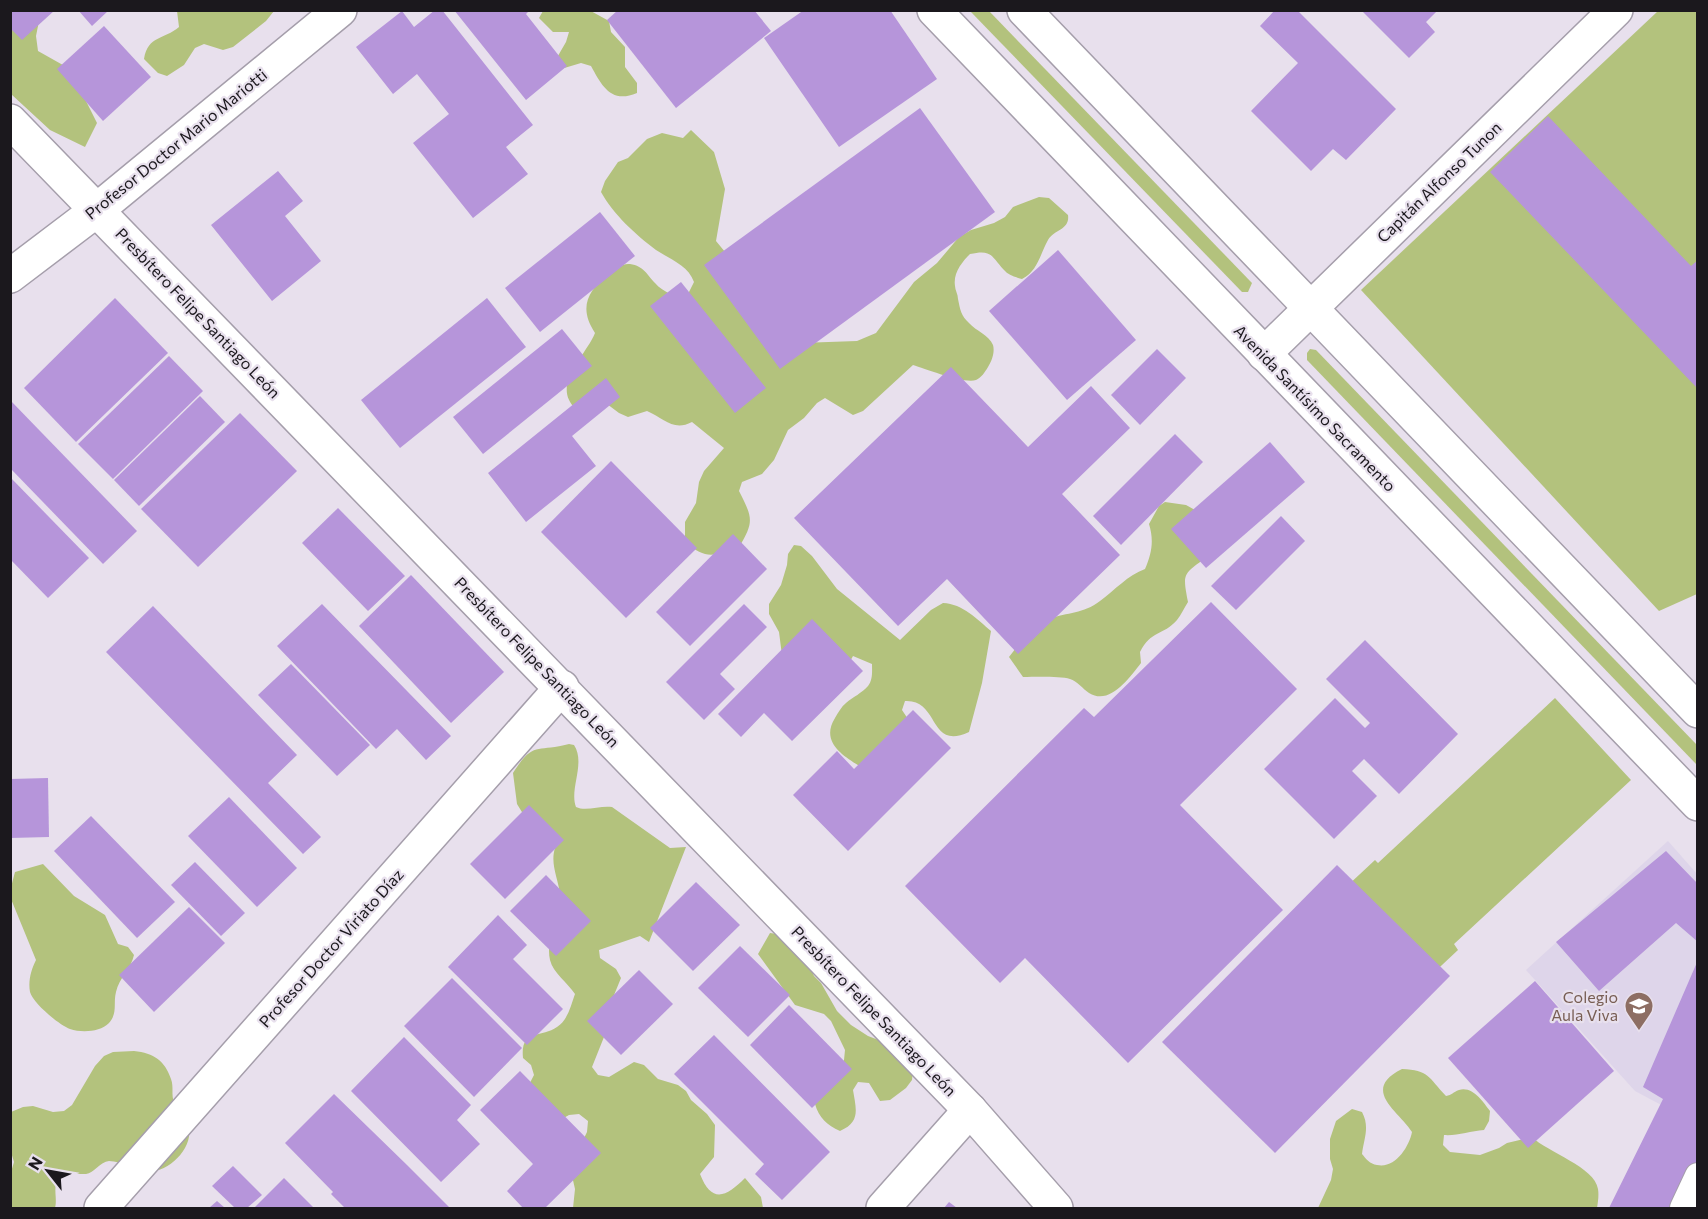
<svg xmlns="http://www.w3.org/2000/svg" width="1708" height="1219" viewBox="0 0 1708 1219" font-family="Commissioner,sans-serif">
<style>
.education{fill:#ded5ea}
.green{fill:#b3c27d}
.building{fill:#b695da}
.lines{fill:none;stroke-linecap:round;stroke-linejoin:round}
.pedestrian-casing{stroke:#a59eab;stroke-width:28}
.minor-casing{stroke:#a59eab;stroke-width:36}
.primary-casing{stroke:#a59eab;stroke-width:36}
.pedestrian{stroke:#fff;stroke-width:26}
.minor{stroke:#fff;stroke-width:33}
.primary{stroke:#fff;stroke-width:33}
.labels{text-anchor:middle;stroke-width:4.5;stroke-linejoin:round;paint-order:stroke}
.street-label{font-size:16px;fill:#1b181d;stroke:#e8e0ed}
.education-label{font-size:16px;fill:#785e54;stroke:#e8e0ed;text-anchor:end}
</style>
<rect width="100%" height="100%" fill="#e8e0ed"/>
<!-- education -->
<polygon class="education" points="1668,841 1697,874 1697,1124 1635,1091 1526,970"/>
<!-- green -->
<g class="green">
<path d="M589,10L609,21L611,32L625,47V67L637,83V93C611,104 602,86 591,66L581,63L561,69L555,61L566,42L569,32H553L539,18L543,11Z"/>
<polygon points="11,11 39,21 36,36 38,51 70,69 97,123 85,147 50,130 11,94"/>
<path d="M177,11H274L266,21L233,47L223,50L204,44L195,48L184,65L167,76L158,73L144,59C148,35 164,40 179,27Z"/>
<polygon points="970,11 989,11 1252,283 1248,292 1242,292"/>
<polygon points="1658,11 1697,11 1697,594 1659,611 1361,290"/>
<path d="M691,130L714,152L725,189L716,241L800,343L857,341L876,333L914,282L937,263L959,237L971,230L994,223L1005,217L1013,207L1039,197L1049,198L1068,215C1070,230 1055,229 1048,240C1040,254 1038,271 1022,279C1015,277 1008,275 1004,270C991,256 992,249 970,254C962,262 953,273 955,286C955,290 958,294 958,299C960,309 961,316 969,323C976,331 989,335 993,345C995,352 992,361 988,367C985,372 981,378 976,380C964,384 926,369 913,365L863,411L853,415L825,398L817,403L804,418L788,430L774,460L762,474L742,482L739,491C752,517 755,521 739,547C715,555 707,561 685,542V522L696,503L699,482L704,471L724,448L692,422C673,432 664,418 647,411L628,417L619,413L603,401L576,409C550,385 586,356 595,333C578,307 588,291 609,273C616,269 622,263 630,264C644,266 647,275 655,283C659,288 665,291 670,294L689,292L694,282C688,265 671,260 656,250C636,235 613,214 601,192L605,181L618,162L628,158L647,139L662,133L683,138Z"/>
<polygon points="1310,349 1316,350 1697,745 1697,765 1307,360 1307,353"/>
<path d="M1165,502L1186,505L1204,515V559C1182,575 1183,575 1188,602C1184,608 1181,615 1177,620C1163,636 1151,630 1140,652L1141,663C1129,678 1110,706 1089,693C1083,689 1077,681 1070,679C1060,676 1035,677 1023,677L1009,657C1020,643 1031,625 1049,619C1068,612 1083,614 1100,601C1115,590 1128,575 1145,569C1152,553 1154,540 1149,524L1159,506Z"/>
<path d="M794,545L801,546L812,556L837,589L900,640L931,610L943,603C963,604 977,619 991,631L982,683L969,732C928,751 940,699 905,701L902,710L908,719L861,767C843,756 820,742 835,718C838,713 841,707 846,703C853,697 862,693 868,686C873,680 872,671 872,664L853,656L838,683L784,671L779,632L769,614V604L781,585L787,565L788,554Z"/>
<polygon points="1555,698 1631,780 1454,944 1458,950 1281,1116 1197,1026 1375,860 1378,863"/>
<path d="M569,744L574,745C586,763 569,789 576,807C586,812 601,805 612,807L670,848L686,847L649,942L640,936L599,950L600,958L616,969L621,978L612,1000L604,1037L592,1067L598,1075L609,1077L634,1062L644,1065L658,1079L678,1085L686,1091L691,1100L707,1114L715,1125L714,1157L700,1174C712,1205 727,1196 745,1178L761,1197L763,1208H573L575,1189L570,1167L587,1132L588,1121L579,1114L569,1115L560,1120L520,1102L534,1075L531,1065L523,1058C520,1029 541,1038 557,1027C568,1020 571,1005 575,994C568,983 553,973 550,960C545,938 561,916 560,894C558,878 550,864 555,848L525,817L517,804L513,773C534,740 536,753 569,744Z"/>
<path d="M43,864L74,896L105,915L118,944L128,947L134,955C131,969 119,978 116,992C113,1003 118,1013 109,1023C100,1032 82,1033 70,1029C59,1025 33,1003 30,992C28,981 31,970 36,960L11,899V887L15,872Z"/>
<path d="M770,933L797,937L814,976L821,983L837,1011L851,1025L868,1036L897,1047L913,1070L912,1080L906,1088L890,1100L880,1101L869,1083L858,1082L853,1090C856,1109 861,1122 840,1131C827,1125 819,1118 815,1104L844,1060L845,1050L831,1021L824,1014L795,1005L758,954Z"/>
<path d="M134,1051C154,1053 165,1061 171,1079C174,1087 171,1095 174,1102C177,1110 185,1117 188,1126C195,1144 172,1170 153,1171C136,1173 123,1161 109,1161C100,1162 94,1173 86,1174C76,1175 67,1169 59,1178C52,1186 58,1199 55,1208H11V1172L14,1162L11,1152V1112L23,1107L33,1106L53,1112L64,1111L72,1105L95,1066L104,1056L113,1052Z"/>
<path d="M1402,1069C1429,1070 1428,1077 1446,1096C1452,1095 1453,1092 1459,1090C1473,1086 1483,1102 1490,1111L1489,1121L1484,1130C1470,1131 1457,1136 1444,1135L1443,1145L1450,1152L1480,1155L1499,1148L1507,1143L1532,1137C1547,1152 1595,1167 1598,1189C1599,1195 1598,1202 1597,1208H1318L1331,1180L1333,1169L1330,1159V1139L1336,1121L1352,1109L1362,1112C1370,1127 1364,1138 1362,1154C1366,1159 1370,1164 1377,1165C1395,1169 1409,1147 1412,1132C1399,1111 1360,1090 1402,1069Z"/>
</g>
<!-- building -->
<g class="building">
<polygon points="10,10 55,10 22,40 10,28"/>
<polygon points="78,10 109,10 92,26"/>
<polygon points="435,10 442,10 533,125 506,147 528,174 473,218 413,143 449,114 417,74 393,94 356,47 402,11 414,27"/>
<polygon points="454,10 530,10 526,14 567,66 526,100"/>
<polygon points="618,10 754,10 771,31 676,108 607,20"/>
<polygon points="804,10 890,10 937,79 839,147 764,38"/>
<polygon points="1275,10 1297,10 1396,109 1346,160 1333,149 1311,171 1251,111 1298,63 1260,26"/>
<polygon points="1361,10 1438,10 1426,22 1435,32 1409,58"/>
<polygon points="104,26 151,77 103,121 57,69"/>
<polygon points="920,108 995,212 780,369 704,265"/>
<polygon points="1548,116 1691,266 1698,260 1698,389 1490,172"/>
<polygon points="278,171 303,201 285,216 321,261 272,301 211,225"/>
<polygon points="600,212 635,256 540,332 505,288"/>
<polygon points="1058,250 1136,340 1067,400 989,311"/>
<polygon points="681,282 766,388 735,413 650,306"/>
<polygon points="115,298 168,353 76,442 24,388"/>
<polygon points="487,298 526,347 400,448 361,400"/>
<polygon points="562,329 592,366 483,454 453,417"/>
<polygon points="1157,349 1186,378 1140,425 1111,395"/>
<polygon points="169,356 203,391 113,479 78,444"/>
<polygon points="951,367 1028,447 1091,386 1130,428 1062,494 1120,555 1018,654 947,579 898,626 794,518"/>
<polygon points="606,378 620,397 572,436 596,466 526,522 488,473"/>
<polygon points="200,396 225,422 139,506 114,480"/>
<polygon points="10,400 137,531 103,564 10,468"/>
<polygon points="240,413 297,471 198,567 141,509"/>
<polygon points="1175,434 1203,462 1121,545 1093,516"/>
<polygon points="1270,442 1305,482 1206,568 1171,529"/>
<polygon points="611,461 697,548 626,618 541,532"/>
<polygon points="10,477 89,558 48,598 10,559"/>
<polygon points="338,508 405,576 368,611 302,543"/>
<polygon points="1281,516 1305,541 1236,610 1211,586"/>
<polygon points="733,534 767,569 690,646 656,612"/>
<polygon points="411,575 504,672 451,723 359,626"/>
<polygon points="1211,602 1297,689 1180,805 1283,910 1128,1063 1025,958 1000,983 905,886 1084,708 1094,717"/>
<polygon points="322,604 451,736 426,760 397,729 376,749 277,646"/>
<polygon points="744,604 767,627 720,674 735,689 704,720 666,682"/>
<polygon points="153,606 297,755 268,783 321,837 303,854 106,652"/>
<polygon points="812,619 863,671 792,741 764,713 741,737 718,714"/>
<polygon points="1365,640 1458,734 1399,794 1364,759 1352,771 1377,796 1334,839 1264,769 1335,698 1365,728 1370,723 1326,679"/>
<polygon points="291,664 370,745 337,776 258,695"/>
<polygon points="913,710 951,748 848,851 793,795 837,751 854,769"/>
<polygon points="48,778 49,837 10,838 10,779"/>
<polygon points="229,797 297,868 257,907 188,836"/>
<polygon points="529,805 564,840 505,899 470,864"/>
<polygon points="91,816 175,902 137,938 54,851"/>
<polygon points="1666,851 1698,884 1698,942 1676,923 1599,991 1556,942"/>
<polygon points="195,862 245,913 221,936 171,885"/>
<polygon points="1337,865 1450,976 1275,1153 1162,1042"/>
<polygon points="546,875 591,921 556,956 510,911"/>
<polygon points="696,882 740,925 693,971 650,928"/>
<polygon points="189,907 225,943 154,1012 119,975"/>
<polygon points="498,915 527,945 513,959 563,1009 527,1045 448,967"/>
<polygon points="740,946 790,995 748,1037 698,988"/>
<polygon points="1698,960 1698,1160 1675,1208 1609,1208 1663,1099 1643,1087"/>
<polygon points="639,970 673,1004 621,1055 587,1021"/>
<polygon points="452,978 522,1048 474,1097 404,1026"/>
<polygon points="1535,981 1614,1071 1528,1148 1448,1058"/>
<polygon points="789,1005 852,1069 812,1108 750,1045"/>
<polygon points="714,1035 830,1152 782,1200 755,1174 764,1164 674,1074"/>
<polygon points="404,1037 471,1105 457,1120 480,1144 441,1182 351,1091"/>
<polygon points="520,1071 601,1153 545,1208 523,1208 507,1191 533,1164 480,1110"/>
<polygon points="334,1094 407,1165 450,1208 345,1208 331,1194 333,1192 285,1143"/>
<polygon points="233,1166 262,1195 247,1208 235,1208 212,1186"/>
<polygon points="284,1178 314,1208 254,1208"/>
<polygon points="217,1201 225,1208 209,1208"/>
<polygon points="949,1202 957,1208 944,1208"/>
</g>
<g class="lines">
<!-- pedestrian casing -->
<g class="pedestrian-casing">
<polyline id="pedestrian" points="1683,1208 1698,1176"/>
</g>
<!-- minor casing -->
<g class="minor-casing">
<g id="minor">
<polyline points="10,121 970,1110 1056,1208"/>
<polyline points="10,276 97,210 340,10"/>
<polyline points="1264,354 1616,10"/>
<polyline points="101,1208 562,687"/>
<polyline points="883,1208 970,1110"/>
</g>
</g>
<!-- primary casing -->
<g class="primary-casing">
<g id="primary">
<polyline points="934,10 1698,804"/>
<polyline points="1024,10 1698,711"/>
</g>
</g>
<!-- pedestrian -->
<use href="#pedestrian" class="pedestrian"/>
<!-- minor -->
<use href="#minor" class="minor"/>
<!-- primary -->
<use href="#primary" class="primary"/>
</g>
<!-- icons -->
<defs>
<g id="school-pin" transform="scale(1.5)"><path d="M0 17L-7.5 6A9.5 9.5 0 1 1 7.5 6Z" fill="#8d6e63" stroke="#e8e0ed"/><path d="M0-5L7-2L0 1L-7-2ZM-4 1L0 2.5L4 1V4Q0 6-4 4Z" fill="#fff"/></g>
</defs>
<g fill-rule="evenodd">
<use href="#school-pin" x="1639" y="1006"/>
</g>
<g class="labels">
<!-- street labels -->
<g class="street-label">
<text transform="translate(176 144) rotate(-39)" y="6">Profesor Doctor Mario Mariotti</text>
<text transform="translate(1439 182) rotate(-44)" y="6">Capitán Alfonso Tunon</text>
<text transform="translate(198 313) rotate(46)" y="6">Presbítero Felipe Santiago León</text>
<text transform="translate(1315 408) rotate(46)" y="6">Avenida Santísimo Sacramento</text>
<text transform="translate(537 662) rotate(46)" y="6">Presbítero Felipe Santiago León</text>
<text transform="translate(331 948) rotate(-48)" y="6">Profesor Doctor Viriato Díaz</text>
<text transform="translate(874 1011) rotate(46)" y="6">Presbítero Felipe Santiago León</text>
</g>
<!-- education labels -->
<g class="education-label">
<text x="1618" y="1003">Colegio<tspan x="1618" dy="18">Aula Viva</tspan></text>
</g>
</g>
<!-- border -->
<rect width="1708" height="1219" fill="none" stroke="#1b181d" stroke-width="24"/>
<!-- north arrow -->
<g transform="translate(48 1171) rotate(301)" stroke="#e8e0ed" stroke-width="4.5" paint-order="stroke">
<path d="M0-4.5L10 22L0 15L-10 22Z" fill="#1b181d"/>
<text y="-9" font-size="16" font-weight="bold" text-anchor="middle" fill="#1b181d">N</text>
</g>
</svg>
